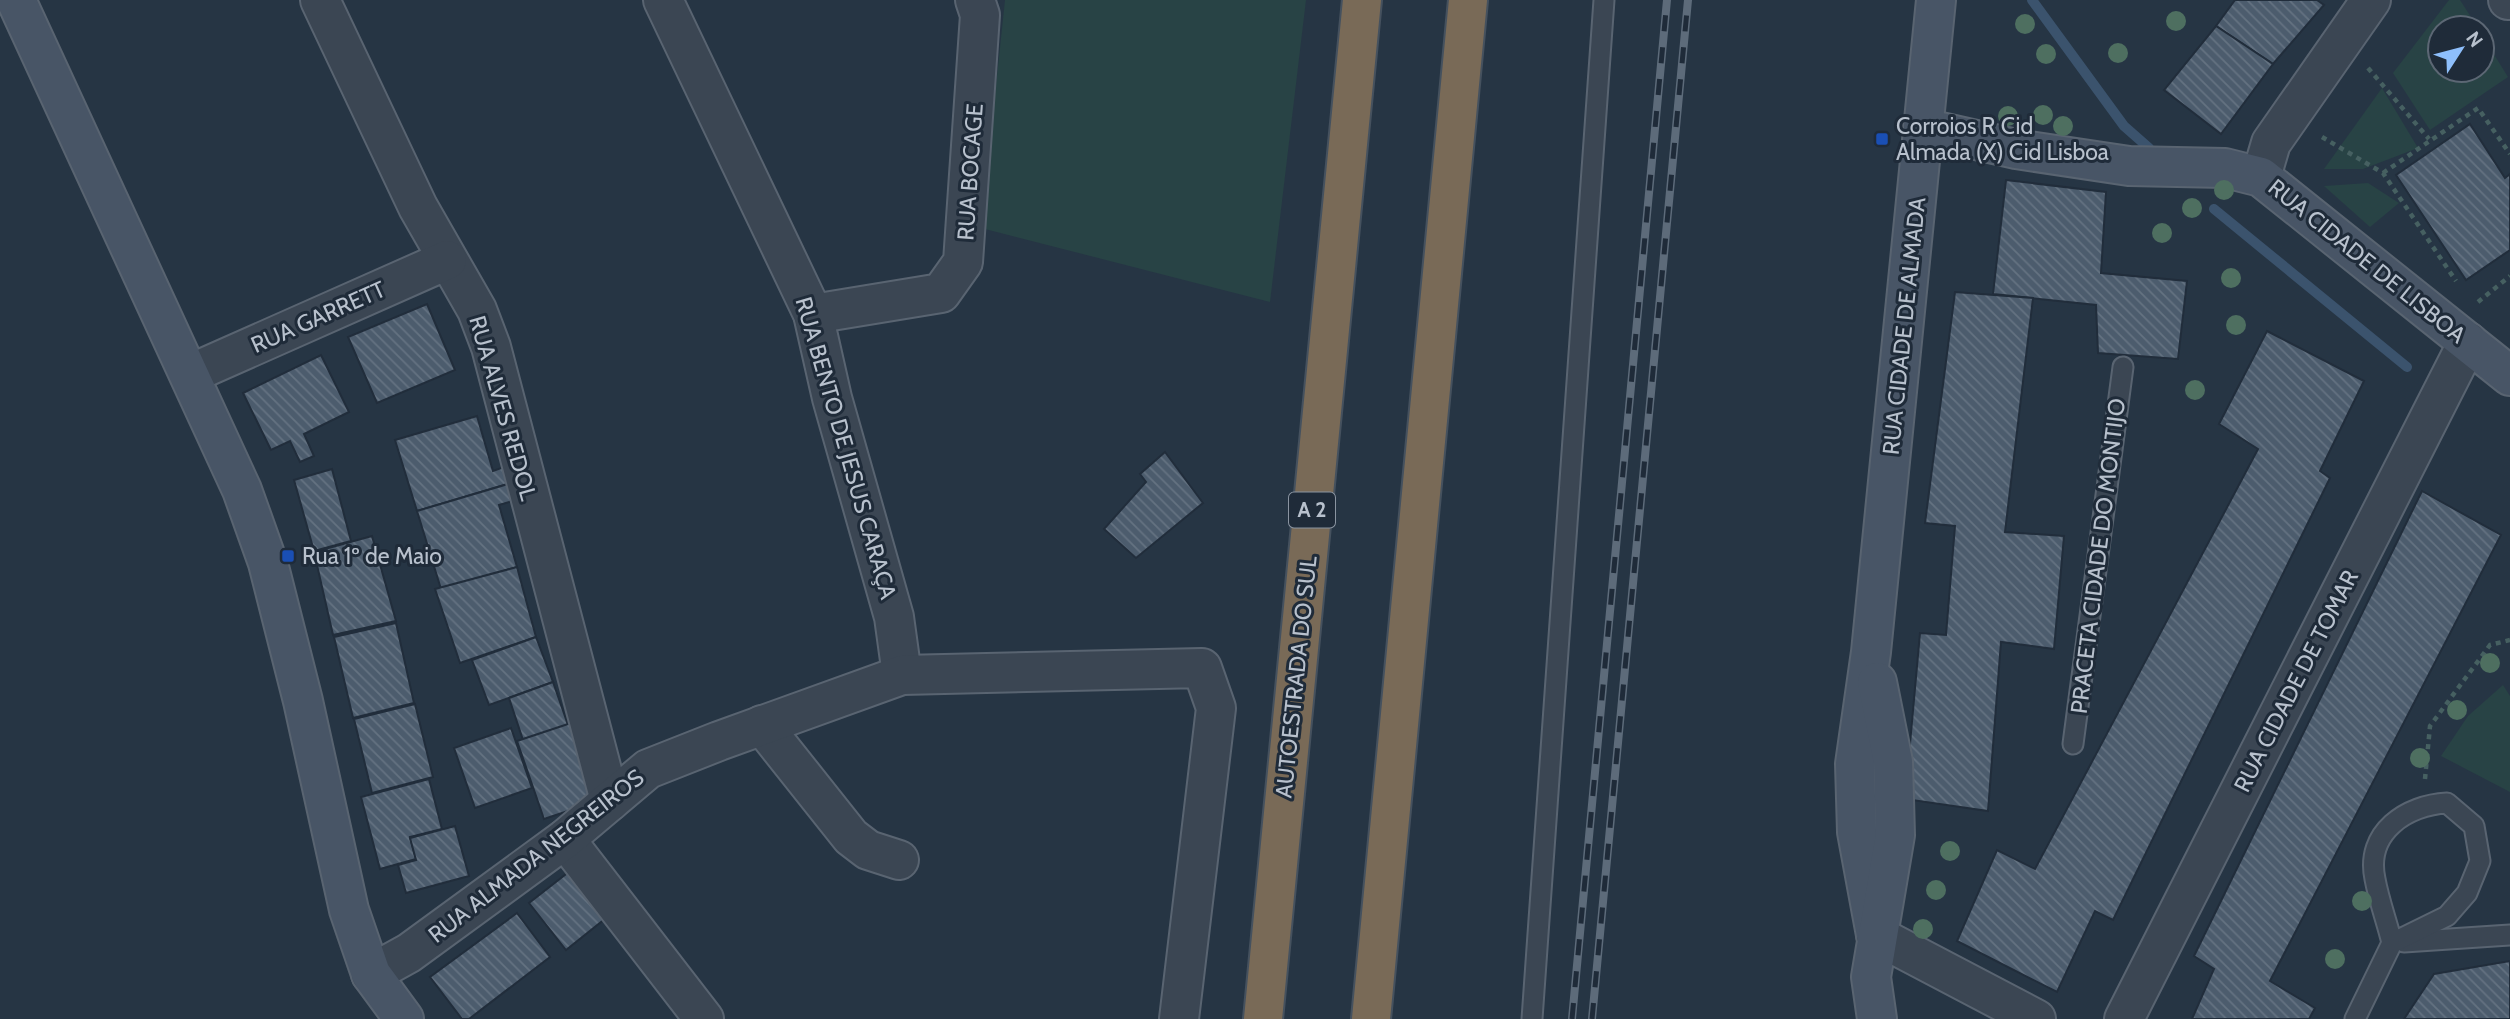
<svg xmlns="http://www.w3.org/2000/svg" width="2510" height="1019" viewBox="0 0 2510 1019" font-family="Cabin,sans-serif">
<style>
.green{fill:#284345}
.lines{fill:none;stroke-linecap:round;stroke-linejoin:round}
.stream{stroke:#3b536d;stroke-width:10}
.building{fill:url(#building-back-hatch);stroke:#212d3b;stroke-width:2}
.lane-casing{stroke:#596471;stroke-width:23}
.street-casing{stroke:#596471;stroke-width:42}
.secondary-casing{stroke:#596471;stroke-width:42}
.highway-casing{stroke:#45515e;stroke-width:42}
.path{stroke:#466061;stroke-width:4.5;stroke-dasharray:5 5;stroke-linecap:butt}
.lane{stroke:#3b4653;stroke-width:19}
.street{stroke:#3b4653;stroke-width:38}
.secondary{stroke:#485566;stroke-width:38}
.highway{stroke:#796a57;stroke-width:38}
.rail-casing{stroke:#5d6b7a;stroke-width:8}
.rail{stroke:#1f2b39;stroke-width:5;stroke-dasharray:16;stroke-linecap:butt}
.tree{fill:#4e6f60}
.transit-dot{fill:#1a4fb4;stroke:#1f2b39;stroke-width:2.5}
.labels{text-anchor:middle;stroke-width:6;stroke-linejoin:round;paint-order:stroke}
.shield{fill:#1f2b39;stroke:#8a94a1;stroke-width:2}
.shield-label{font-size:21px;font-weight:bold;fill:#b8c1cd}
.poi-label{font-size:23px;fill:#b8c1cd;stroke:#1f2b39;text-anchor:start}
.street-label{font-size:23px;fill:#b8c1cd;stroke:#1f2b39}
</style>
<defs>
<pattern id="building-back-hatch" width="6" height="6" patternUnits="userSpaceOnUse" patternTransform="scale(1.75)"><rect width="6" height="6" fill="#4c5c6d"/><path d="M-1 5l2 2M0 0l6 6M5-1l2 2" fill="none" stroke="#647281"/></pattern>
</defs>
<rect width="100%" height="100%" fill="#263544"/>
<!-- green -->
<g class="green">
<polygon points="1005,0 1306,0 1270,302 981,228"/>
<polygon points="2449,0 2460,0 2478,28 2440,28 2440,70 2482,70 2482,35 2508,77 2430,130 2393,73"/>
<polygon points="2382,88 2418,148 2363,169 2324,169"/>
<polygon points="2368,183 2399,203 2370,227 2324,186"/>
<polygon points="2503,685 2510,696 2510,792 2441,756 2468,716"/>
</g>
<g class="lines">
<!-- stream -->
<g class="stream">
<polyline points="2032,0 2124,126 2149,148"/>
<polyline points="2214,209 2407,367"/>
</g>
</g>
<!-- building -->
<g class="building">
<polygon points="2235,0 2317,0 2324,5 2273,64 2216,26"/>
<polygon points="2216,26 2273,64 2221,134 2164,90"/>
<polygon points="2470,124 2505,178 2510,174 2510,250 2466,280 2396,175"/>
<polygon points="2006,180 2106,192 2101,273 2187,281 2178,359 2098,353 2096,305 1993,294"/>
<polygon points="1955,292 2033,298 2005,532 2064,536 2054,649 2001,642 1988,811 1905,799 1920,633 1946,635 1955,526 1925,523"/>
<polygon points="427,304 455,370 377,403 348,337"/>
<polygon points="2267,331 2364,381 2320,471 2330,478 2113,920 2095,911 2057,992 1957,941 1997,850 2035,869 2258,449 2219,424"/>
<polygon points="321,355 349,412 304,434 314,456 300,462 290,441 271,450 243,393"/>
<polygon points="477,416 493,471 513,464 518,481 417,511 395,440"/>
<polygon points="1165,452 1203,503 1136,558 1104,529 1146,482 1140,474"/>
<polygon points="332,469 351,541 314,551 294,480"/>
<polygon points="518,481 523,498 499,505 517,567 441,589 417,511"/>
<polygon points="2422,491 2501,535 2270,981 2315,1008 2309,1019 2192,1019 2214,969 2194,956"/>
<polygon points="372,536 396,621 333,635 314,552"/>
<polygon points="517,567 536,637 460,663 435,589"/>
<polygon points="396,623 414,703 353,718 334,637"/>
<polygon points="536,637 553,682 489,705 472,660"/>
<polygon points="553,682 568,725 523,740 509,698"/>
<polygon points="415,704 433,777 372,793 354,719"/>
<polygon points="577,721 604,799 544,819 517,741"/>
<polygon points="511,728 532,788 475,808 454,748"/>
<polygon points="429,779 442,829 410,837 416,859 380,869 361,797"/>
<polygon points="455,826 469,876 406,893 398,865 416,860 410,838"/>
<polygon points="570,871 606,918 566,950 529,903"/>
<polygon points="517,913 550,957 469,1019 462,1019 430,977"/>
<polygon points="2510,961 2510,1019 2404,1019 2434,974"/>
</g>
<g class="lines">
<!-- lane casing -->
<g class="lane-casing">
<g id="lane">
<polyline points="2073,744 2123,367"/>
<polyline points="2404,942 2510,935"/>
<polyline points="1532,1019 1604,0"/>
<path d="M2355,1019L2392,943L2447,916L2467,893L2480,861L2474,826L2447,803C2407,805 2365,832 2375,879C2379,901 2387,922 2392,943"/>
</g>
</g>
<!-- street casing -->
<g class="street-casing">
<g id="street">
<polyline points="320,0 418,207 477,310 491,347 610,801"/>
<polyline points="663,0 813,314 832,398 894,617 902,675"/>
<polyline points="2508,0 2510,0"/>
<polyline points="2261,177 2271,143 2371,0"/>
<polyline points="813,314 941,293 963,262 980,15 975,0"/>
<polyline points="190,374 447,260"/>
<polyline points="762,725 851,837 868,850 899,860"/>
<polyline points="565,839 704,1019"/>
<polyline points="1876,935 2036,1019"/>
<polyline points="371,974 409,953 565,839 648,769 719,741 902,675 1202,668 1216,708 1179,1019"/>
<polyline points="2124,1019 2468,342"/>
</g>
</g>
<!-- secondary casing -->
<g class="secondary-casing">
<g id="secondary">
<polyline points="16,0 242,490 268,563 303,701 349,910 371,974 404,1019"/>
<polyline points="1923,128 2016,149 2129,166 2225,168 2261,177 2510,376"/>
<polyline points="1876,935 1857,832 1855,764 1871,652 1936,0"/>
<polyline points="1877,1019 1871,977 1895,835 1893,762 1877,682"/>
</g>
</g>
<!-- highway casing -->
<g class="highway-casing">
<g id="highway">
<polyline points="1263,1019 1362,0"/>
<polyline points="1371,1019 1468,0"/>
</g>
</g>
<!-- path -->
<g class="path">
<polyline points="2368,68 2429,139"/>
<polyline points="2322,137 2383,173 2456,281"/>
<polyline points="2383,173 2478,108 2510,154"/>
<polyline points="2478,302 2510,276"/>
<polyline points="2425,779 2430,726 2490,645 2510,640"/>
</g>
<!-- lane -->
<use href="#lane" class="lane"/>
<!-- street -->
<use href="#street" class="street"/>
<!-- secondary -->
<use href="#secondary" class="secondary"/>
<!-- highway -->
<use href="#highway" class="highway"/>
<!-- rail casing -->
<g class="rail-casing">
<g id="rail">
<polyline points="1572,1019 1667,0"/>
<polyline points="1592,1019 1688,0"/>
</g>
</g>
<!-- rail -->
<use href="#rail" class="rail"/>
</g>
<!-- trees -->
<g class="tree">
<circle cx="2176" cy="21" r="10"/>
<circle cx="2025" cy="24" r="10"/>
<circle cx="2118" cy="53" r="10"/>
<circle cx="2046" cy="54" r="10"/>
<circle cx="2043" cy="115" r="10"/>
<circle cx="2008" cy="116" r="10"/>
<circle cx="2063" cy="126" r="10"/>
<circle cx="2224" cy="190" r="10"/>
<circle cx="2192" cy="208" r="10"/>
<circle cx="2162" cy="233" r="10"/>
<circle cx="2231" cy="278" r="10"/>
<circle cx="2236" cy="325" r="10"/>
<circle cx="2195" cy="390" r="10"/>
<circle cx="2490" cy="663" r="10"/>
<circle cx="2457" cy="710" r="10"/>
<circle cx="2420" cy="758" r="10"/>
<circle cx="1950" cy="851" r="10"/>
<circle cx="1936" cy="890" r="10"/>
<circle cx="2362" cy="901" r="10"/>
<circle cx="1923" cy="929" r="10"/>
<circle cx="2335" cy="959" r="10"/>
</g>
<!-- markers -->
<g class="transit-dot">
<rect x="1875" y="132" width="14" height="14" rx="3.5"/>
<rect x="281" y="549" width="14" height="14" rx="3.5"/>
</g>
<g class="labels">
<!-- shield labels -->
<rect class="shield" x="1289" y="492.5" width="46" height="35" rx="5"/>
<g class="shield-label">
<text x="1312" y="517">A 2</text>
</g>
<!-- poi labels -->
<g class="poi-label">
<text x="1896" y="134">Corroios R Cid<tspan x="1896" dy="26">Almada (X) Cid Lisboa</tspan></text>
<text x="302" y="564">Rua 1º de Maio</text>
</g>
<!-- street labels -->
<g class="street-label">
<text transform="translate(970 172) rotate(-86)" y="8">RUA BOCAGE</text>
<text transform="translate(2367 261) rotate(39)" y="8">RUA CIDADE DE LISBOA</text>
<text transform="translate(318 317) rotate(-24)" y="8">RUA GARRETT</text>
<text transform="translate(1904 326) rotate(-84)" y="8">RUA CIDADE DE ALMADA</text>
<text transform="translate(503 408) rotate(74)" y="8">RUA ALVES REDOL</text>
<text transform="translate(846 448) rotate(74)" y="8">RUA BENTO DE JESUS CARAÇA</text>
<text transform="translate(2098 556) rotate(-83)" y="8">PRACETA CIDADE DO MONTIJO</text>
<text transform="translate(1296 677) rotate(-84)" y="8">AUTOESTRADA DO SUL</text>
<text transform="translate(2296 681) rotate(-63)" y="8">RUA CIDADE DE TOMAR</text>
<text transform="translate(536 856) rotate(-38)" y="8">RUA ALMADA NEGREIROS</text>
</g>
</g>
<!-- north arrow -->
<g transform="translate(2461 49) rotate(54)"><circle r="33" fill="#1f2b39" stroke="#5c6774" stroke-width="2"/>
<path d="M0-5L12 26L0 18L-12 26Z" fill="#8ebffc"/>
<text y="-10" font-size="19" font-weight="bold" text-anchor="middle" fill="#b8c1cd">N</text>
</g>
</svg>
